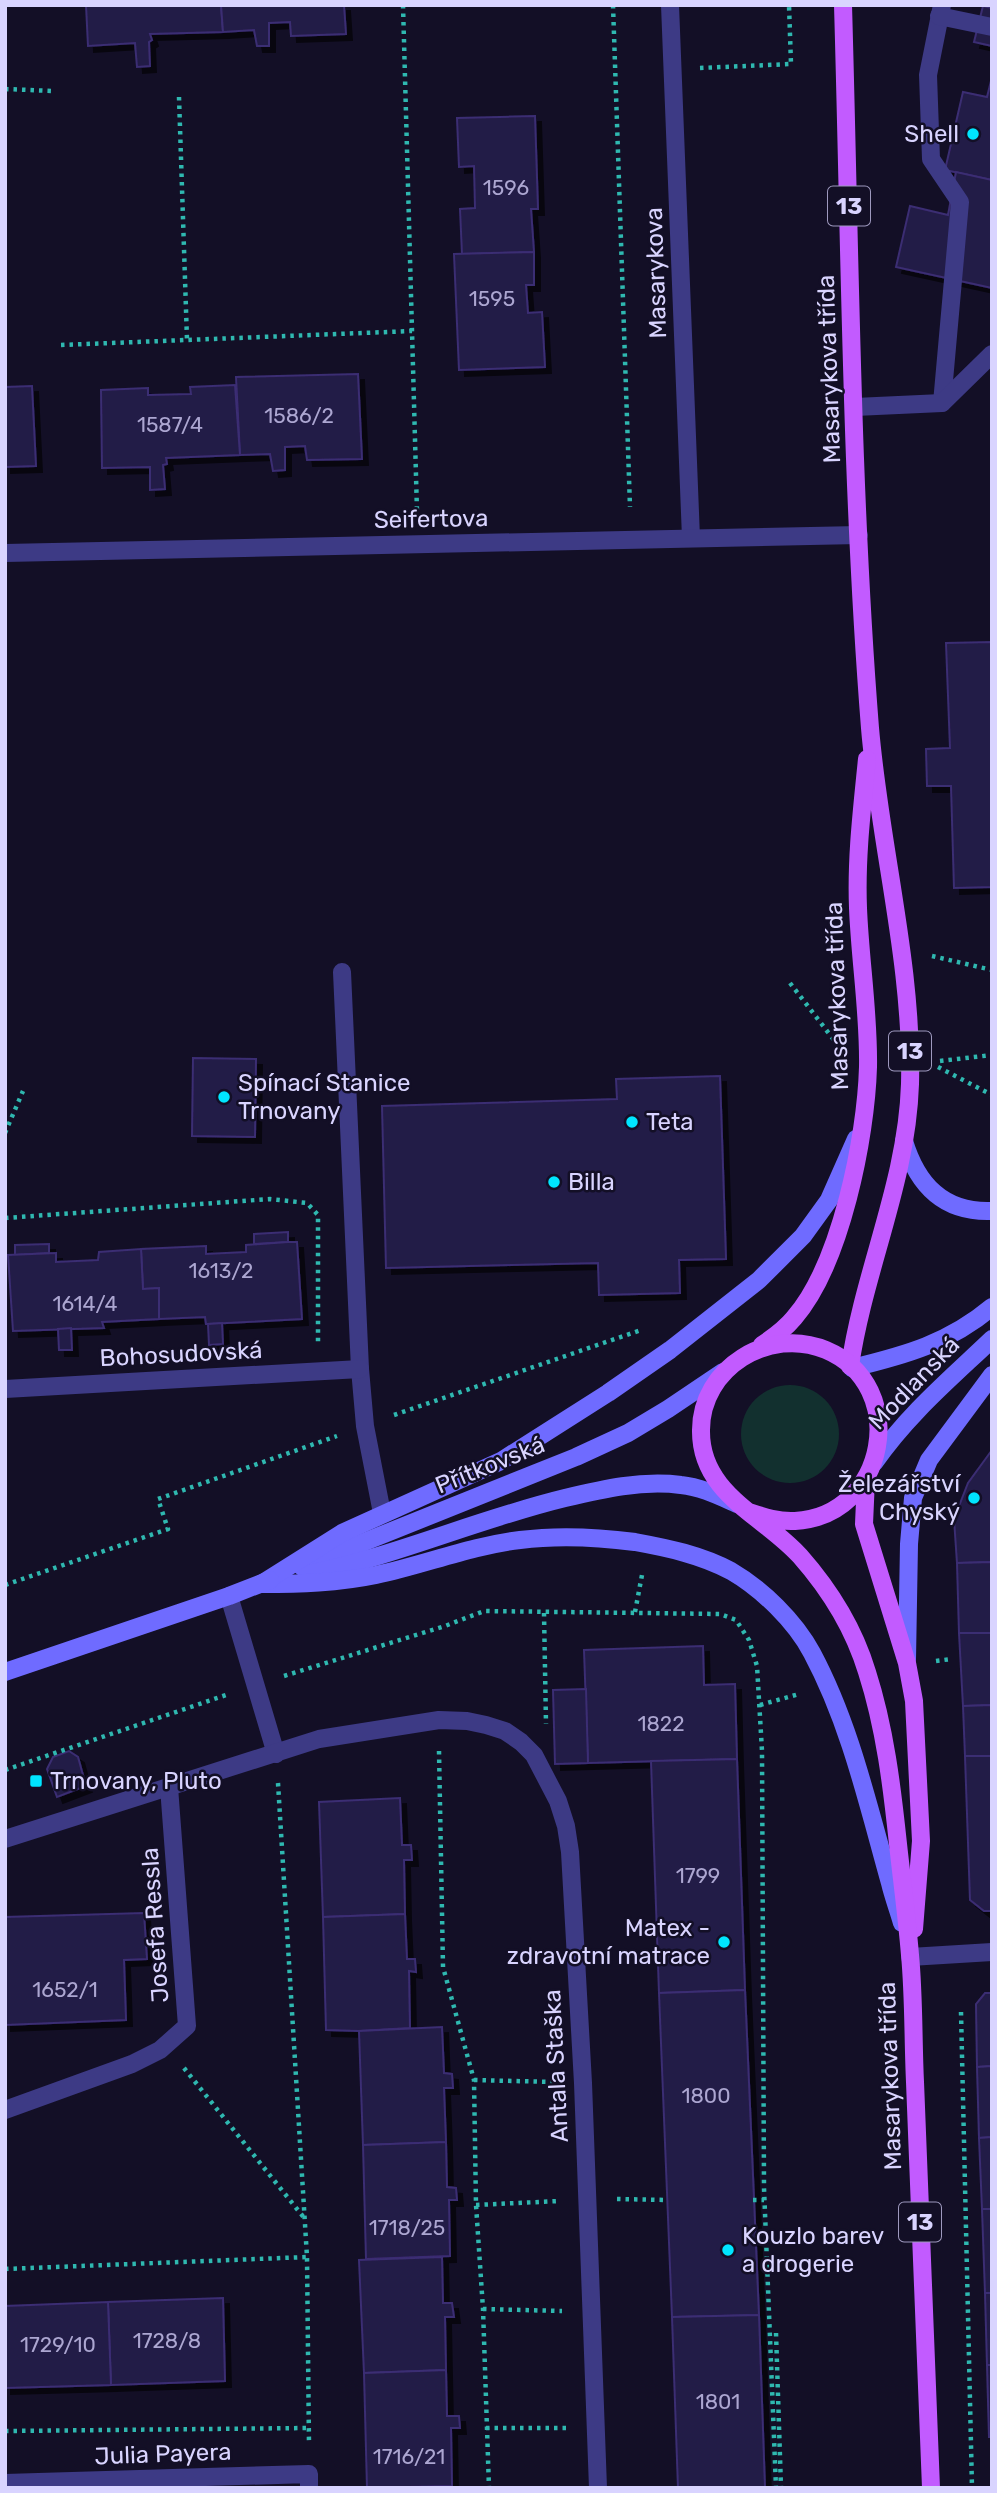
<svg xmlns="http://www.w3.org/2000/svg" width="997" height="2493" viewBox="0 0 997 2493" font-family="Rubik,sans-serif">
<style>
.green{fill:#12302f}
.building{fill:#241b47;stroke:#3b2d73;stroke-width:2;filter:url(#shadow)}
.lines{fill:none;stroke-linecap:round;stroke-linejoin:round}
.path{stroke:#2fb8b0;stroke-width:4.5;stroke-dasharray:3.5 5;stroke-linecap:butt}
.lane{stroke:#3d3a85;stroke-width:18}
.street{stroke:#3d3a85;stroke-width:18}
.secondary{stroke:#6f6bff;stroke-width:18}
.primary{stroke:#c25bff;stroke-width:18}
.poi-dot{fill:#00e5ff;stroke:#130f26;stroke-width:2.5}
.labels{text-anchor:middle;stroke-width:5;stroke-linejoin:round;paint-order:stroke}
.number-label{font-size:21px;fill:#aca6d1}
.shield{fill:#130f26;stroke:#9e99be;stroke-width:2}
.shield-label{font-size:23px;font-weight:bold;fill:#d9d4ff}
.poi-label{font-size:24px;fill:#d9d4ff;stroke:#130f26;text-anchor:start}
.street-label{font-size:24px;fill:#d9d4ff;stroke:#130f26}
</style>
<defs>
<filter id="shadow"><feDropShadow dx="6" dy="6" stdDeviation="0" flood-color="#0009"/></filter>
</defs>
<rect width="100%" height="100%" fill="#130f26"/>
<!-- green -->
<circle class="green" cx="790" cy="1434" r="49"/>
<!-- building -->
<g class="building">
<polygon points="86,5 221,5 223,32 150,34 152,40 149,42 150,66 137,67 135,43 88,46"/>
<polygon points="221,5 344,5 346,34 291,36 290,22 269,23 269,46 257,46 254,30 223,32"/>
<polygon points="983,6 992,8 992,46 974,42"/>
<polygon points="992,77 992,180 945,170 963,92 987,97"/>
<polygon points="535,116 538,209 531,209 534,252 462,254 460,209 475,208 474,166 459,167 457,118"/>
<polygon points="956,172 992,180 992,288 896,267 910,206 948,215"/>
<polygon points="534,252 534,285 526,285 528,313 542,312 545,367 459,370 454,254"/>
<polygon points="358,374 362,459 307,460 305,446 285,447 285,470 273,471 270,454 240,455 236,377"/>
<polygon points="235,385 240,455 166,458 167,464 163,465 165,489 150,490 150,467 102,468 101,390 148,388 148,395 191,394 190,387"/>
<polygon points="32,386 36,466 5,467 5,387"/>
<polygon points="992,642 992,887 954,888 951,786 927,786 926,749 950,748 946,643"/>
<polygon points="193,1058 256,1059 255,1137 192,1136"/>
<polygon points="720,1076 726,1259 679,1260 680,1293 599,1295 598,1263 386,1268 382,1106 617,1099 616,1079"/>
<polygon points="288,1232 288,1242 254,1244 254,1234"/>
<polygon points="288,1242 297,1242 302,1319 208,1324 206,1324 205,1317 159,1319 159,1288 143,1289 141,1249 206,1246 206,1254 246,1252 246,1245"/>
<polygon points="49,1244 49,1253 15,1255 15,1245"/>
<polygon points="141,1249 143,1289 159,1288 159,1319 102,1322 104,1328 13,1331 8,1255 56,1253 56,1262 98,1260 99,1252"/>
<polygon points="222,1323 223,1344 209,1345 208,1324"/>
<polygon points="71,1328 72,1350 59,1350 58,1329"/>
<polygon points="992,1450 992,1562 957,1563 954,1519 968,1483"/>
<polygon points="992,1562 992,1633 959,1633 957,1563"/>
<polygon points="959,1633 992,1633 992,1705 963,1706"/>
<polygon points="703,1646 704,1685 735,1684 737,1759 588,1763 584,1650"/>
<polygon points="586,1689 588,1763 555,1764 553,1690"/>
<polygon points="992,1705 992,1756 965,1756 963,1706"/>
<polygon points="69,1751 78,1757 86,1786 57,1797 47,1769 53,1757"/>
<polygon points="965,1756 992,1756 992,1911 984,1911 970,1900"/>
<polygon points="737,1759 745,1990 659,1993 651,1761"/>
<polygon points="400,1798 402,1845 411,1845 412,1860 404,1860 405,1914 323,1917 319,1802"/>
<polygon points="144,1913 147,1959 124,1960 126,2020 5,2025 5,1917"/>
<polygon points="405,1914 407,1959 415,1959 416,1972 409,1971 410,2028 359,2031 326,2030 323,1917"/>
<polygon points="745,1990 759,2315 672,2317 659,1993"/>
<polygon points="985,1993 992,1993 992,2066 977,2067 976,2004"/>
<polygon points="442,2027 444,2073 452,2074 453,2088 444,2088 446,2142 363,2145 359,2031"/>
<polygon points="992,2066 992,2137 979,2138 977,2067"/>
<polygon points="992,2137 992,2209 982,2209 979,2138"/>
<polygon points="446,2142 447,2187 456,2188 457,2200 449,2200 450,2256 366,2259 363,2145"/>
<polygon points="982,2209 992,2209 992,2293 985,2293"/>
<polygon points="442,2257 443,2303 452,2303 454,2317 445,2317 446,2370 364,2373 359,2260"/>
<polygon points="985,2293 992,2293 992,2365 987,2365"/>
<polygon points="223,2298 225,2381 111,2385 108,2302"/>
<polygon points="108,2302 111,2385 5,2388 5,2306"/>
<polygon points="759,2315 765,2488 678,2488 672,2317"/>
<polygon points="987,2365 992,2365 992,2437 989,2437"/>
<polygon points="446,2370 447,2416 459,2416 460,2428 451,2428 452,2486 367,2488 364,2373"/>
</g>
<g class="lines">
<!-- path -->
<g class="path">
<polyline points="403,5 417,512"/>
<polyline points="613,5 630,507"/>
<polyline points="700,68 791,64 789,5"/>
<polyline points="5,89 52,91"/>
<polyline points="179,97 187,340"/>
<polyline points="61,345 412,331"/>
<polyline points="932,956 992,970"/>
<polyline points="790,983 837,1044"/>
<polyline points="940,1061 992,1055"/>
<polyline points="938,1067 992,1095"/>
<polyline points="5,1133 23,1091"/>
<polyline points="5,1218 270,1199 307,1203 318,1215 318,1342"/>
<polyline points="394,1415 641,1330"/>
<polyline points="5,1585 168,1529 158,1499 337,1436"/>
<polyline points="635,1612 642,1575"/>
<polyline points="544,1613 546,1724"/>
<polyline points="936,1661 951,1659"/>
<polyline points="284,1676 445,1626 484,1611 720,1614 736,1620 749,1640 757,1666 762,1751 764,2188 776,2488"/>
<polyline points="760,1705 799,1694"/>
<polyline points="439,1751 443,1967 474,2080 476,2205 483,2309 489,2488"/>
<polyline points="5,1770 226,1695"/>
<polyline points="278,1783 307,2257 309,2445"/>
<polyline points="961,2012 972,2488"/>
<polyline points="184,2068 305,2219"/>
<polyline points="474,2080 554,2082"/>
<polyline points="617,2199 667,2200"/>
<polyline points="753,2200 764,2200"/>
<polyline points="476,2205 559,2201"/>
<polyline points="5,2269 307,2257"/>
<polyline points="483,2309 562,2311"/>
<polyline points="776,2333 781,2488"/>
<polyline points="486,2428 566,2428"/>
<polyline points="5,2431 309,2428"/>
</g>
<!-- lane -->
<g class="lane">
<polyline points="942,5 928,75 931,159 960,202 942,403"/>
<polyline points="939,16 992,27"/>
<polyline points="855,407 942,403 992,354"/>
<polyline points="342,972 360,1369 365,1426 382,1513"/>
</g>
<!-- street -->
<g class="street">
<polyline points="670,5 691,538"/>
<polyline points="5,553 859,535"/>
<polyline points="5,1389 360,1369"/>
<polyline points="229,1596 276,1754"/>
<polyline points="5,1839 319,1739 439,1720 467,1721 486,1725 505,1731 521,1742 534,1755 558,1801 566,1826 570,1852 583,2083 598,2488"/>
<polyline points="910,1957 992,1952"/>
<polyline points="5,2110 132,2064 160,2050 187,2026 169,1787"/>
<polyline points="5,2483 309,2474 309,2488"/>
</g>
<!-- secondary -->
<g class="secondary">
<path d="M904,1141C917,1184 943,1213 992,1211"/>
<path d="M852,1368C906,1355 949,1343 992,1307"/>
<path d="M874,1463C907,1415 950,1379 992,1339"/>
<polyline points="302,1567 576,1457 628,1433 668,1409 723,1372"/>
<path d="M308,1574C396,1556 478,1519 565,1498C603,1489 641,1480 681,1485C701,1487 719,1496 737,1504"/>
<path d="M261,1584C299,1584 338,1583 376,1575C424,1565 470,1546 520,1540C558,1535 597,1537 635,1542C668,1548 701,1555 731,1571C762,1589 795,1621 812,1653C850,1724 868,1805 890,1883C893,1896 898,1909 902,1923"/>
<polyline points="261,1584 342,1533 501,1461 608,1393 670,1350 759,1280 803,1236 829,1200 856,1139"/>
<polyline points="907,1659 909,1544 913,1498 929,1460 992,1375"/>
<polyline points="5,1672 229,1596 270,1580"/>
</g>
<!-- primary -->
<g class="primary">
<path d="M843,5C850,246 851,488 870,728C880,847 913,964 910,1084C907,1182 864,1270 850,1366"/>
<path d="M762,1345C774,1337 785,1329 794,1318C841,1264 866,1137 868,1067C869,1014 860,960 858,908C856,858 862,809 867,759"/>
<polyline points="866,1479 864,1524 907,1663 914,1701 921,1841 914,1929"/>
<path d="M749,1512C764,1517 779,1522 795,1521C887,1516 911,1386 826,1350C769,1326 701,1368 701,1430C700,1494 763,1515 800,1556C830,1590 854,1629 867,1672C885,1728 892,1787 898,1844C902,1881 907,1918 910,1955C914,1997 913,2040 915,2082C920,2217 926,2353 931,2488"/>
</g>
</g>
<!-- markers -->
<g class="poi-dot">
<circle cx="973" cy="134" r="7"/>
<circle cx="224" cy="1097" r="7"/>
<circle cx="632" cy="1122" r="7"/>
<circle cx="554" cy="1182" r="7"/>
<circle cx="974" cy="1498" r="7"/>
<rect x="29" y="1774" width="14" height="14" rx="3.5"/>
<circle cx="724" cy="1942" r="7"/>
<circle cx="728" cy="2250" r="7"/>
</g>
<g class="labels">
<!-- number labels -->
<g class="number-label">
<text x="506" y="195">1596</text>
<text x="492" y="306">1595</text>
<text x="299" y="423">1586/2</text>
<text x="170" y="432">1587/4</text>
<text x="221" y="1278">1613/2</text>
<text x="85" y="1311">1614/4</text>
<text x="661" y="1731">1822</text>
<text x="698" y="1883">1799</text>
<text x="65" y="1997">1652/1</text>
<text x="706" y="2103">1800</text>
<text x="407" y="2235">1718/25</text>
<text x="167" y="2348">1728/8</text>
<text x="58" y="2352">1729/10</text>
<text x="718" y="2409">1801</text>
<text x="409" y="2464">1716/21</text>
</g>
<!-- shield labels -->
<g class="shield">
<rect x="828" y="186.5" width="42" height="39" rx="5"/>
<rect x="889" y="1031.5" width="42" height="39" rx="5"/>
<rect x="899" y="2202.5" width="42" height="39" rx="5"/>
</g>
<g class="shield-label">
<text x="849" y="214">13</text>
<text x="910" y="1059">13</text>
<text x="920" y="2230">13</text>
</g>
<!-- poi labels -->
<g class="poi-label">
<text x="959" y="142" text-anchor="end">Shell</text>
<text x="238" y="1091">Spínací Stanice<tspan x="238" dy="28">Trnovany</tspan></text>
<text x="646" y="1130">Teta</text>
<text x="568" y="1190">Billa</text>
<text x="960" y="1492" text-anchor="end">Železářství<tspan x="960" dy="28">Chyský</tspan></text>
<text x="50" y="1789">Trnovany, Pluto</text>
<text x="710" y="1936" text-anchor="end">Matex -<tspan x="710" dy="28">zdravotní matrace</tspan></text>
<text x="742" y="2244">Kouzlo barev<tspan x="742" dy="28">a drogerie</tspan></text>
</g>
<!-- street labels -->
<g class="street-label">
<text transform="translate(656 273) rotate(-92)" y="8">Masarykova</text>
<text transform="translate(829 369) rotate(-92)" y="8">Masarykova třída</text>
<text transform="translate(431 519) rotate(-1)" y="8">Seifertova</text>
<text transform="translate(837 996) rotate(-92)" y="8">Masarykova třída</text>
<text transform="translate(181 1354) rotate(-3)" y="8">Bohosudovská</text>
<text transform="translate(914 1383) rotate(-46)" y="8">Modlanská</text>
<text transform="translate(490 1465) rotate(-22)" y="8">Přítkovská</text>
<text transform="translate(155 1925) rotate(-94)" y="8">Josefa Ressla</text>
<text transform="translate(556 2066) rotate(-93)" y="8">Antala Staška</text>
<text transform="translate(890 2076) rotate(-92)" y="8">Masarykova třída</text>
<text transform="translate(163 2454) rotate(-2)" y="8">Julia Payera</text>
</g>
</g>
<!-- border -->
<rect width="997" height="2493" fill="none" stroke="#d9d4ff" stroke-width="14"/>
</svg>
